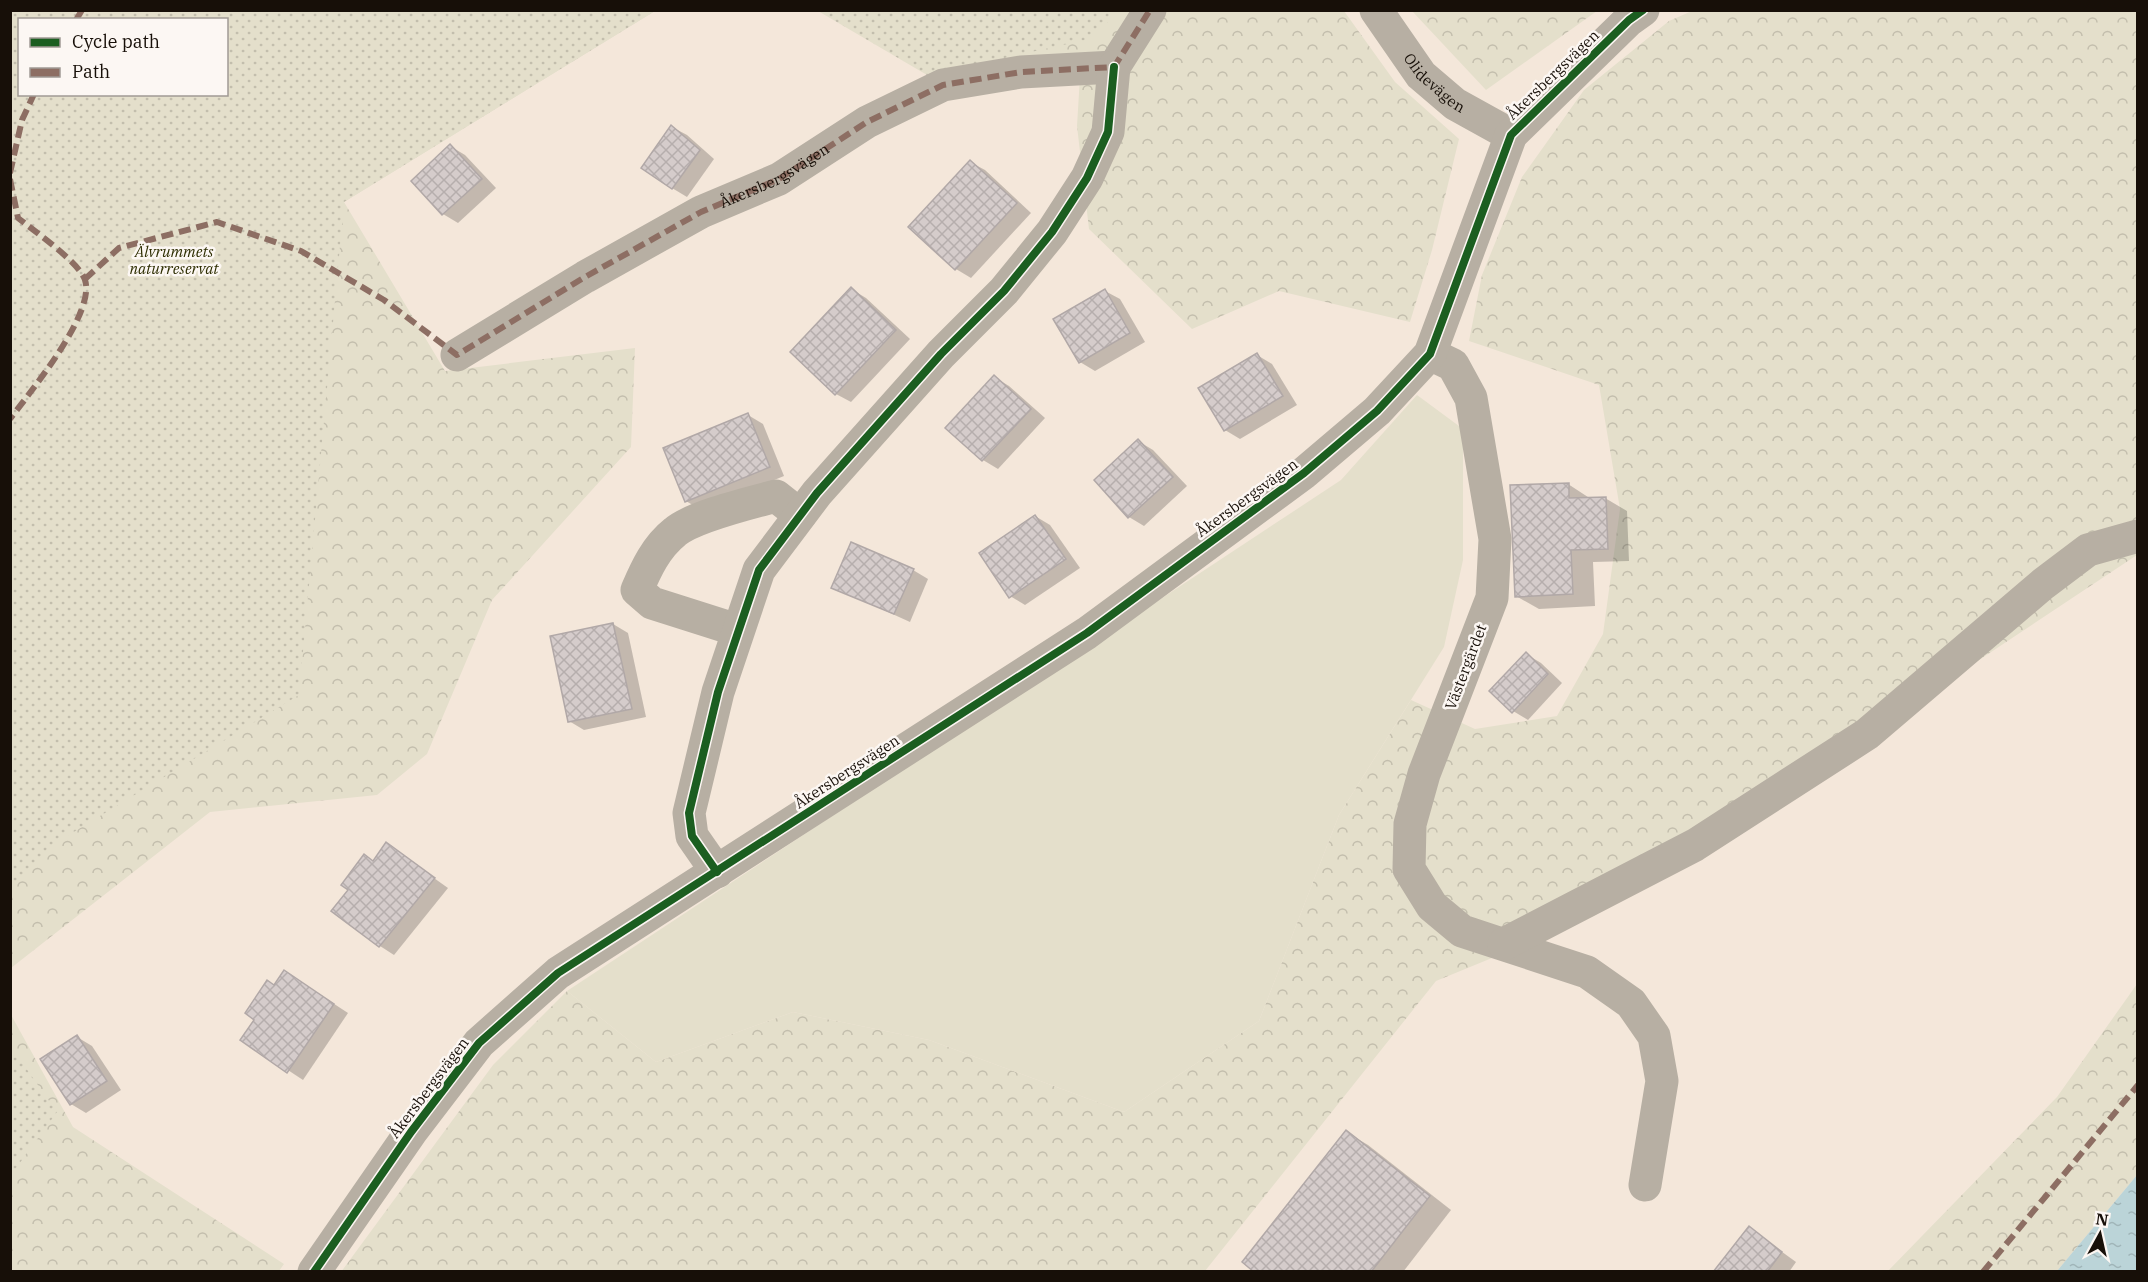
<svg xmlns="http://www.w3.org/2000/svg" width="2148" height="1282" viewBox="0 0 2148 1282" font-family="'IBM Plex Serif',serif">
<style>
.forest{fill:url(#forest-crowns);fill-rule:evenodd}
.park{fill:url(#park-dots);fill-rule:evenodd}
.garden{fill:#e4dfcb}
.water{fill:url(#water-ripples)}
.shadow{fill:#0003}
.building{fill:url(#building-cross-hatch);stroke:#b1a8a7;stroke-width:1.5}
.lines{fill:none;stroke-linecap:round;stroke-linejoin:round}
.minor{stroke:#b7afa3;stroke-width:33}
.quiet{stroke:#8d6e63;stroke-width:6;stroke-dasharray:12 6;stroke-linecap:butt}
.cycleway-casing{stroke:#fcf7f3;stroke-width:11}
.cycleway{stroke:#1b5e20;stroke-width:8}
.labels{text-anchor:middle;stroke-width:5;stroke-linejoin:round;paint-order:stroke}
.street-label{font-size:15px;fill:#170f08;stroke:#fcf7f3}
.park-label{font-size:15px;font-style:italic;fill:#2e2e02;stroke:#fcf7f3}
</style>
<defs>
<pattern id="forest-crowns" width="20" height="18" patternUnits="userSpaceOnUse" patternTransform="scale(1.5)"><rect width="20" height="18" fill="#e4dfcb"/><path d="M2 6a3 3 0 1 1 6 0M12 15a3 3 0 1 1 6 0" fill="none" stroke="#c3bead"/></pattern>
<pattern id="park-dots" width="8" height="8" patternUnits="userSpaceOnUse" patternTransform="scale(1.5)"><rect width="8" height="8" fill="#e4dfcb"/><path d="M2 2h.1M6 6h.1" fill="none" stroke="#c3bead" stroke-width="1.8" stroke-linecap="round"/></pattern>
<pattern id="water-ripples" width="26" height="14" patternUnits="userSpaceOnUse" patternTransform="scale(1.5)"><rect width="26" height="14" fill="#bbd4d8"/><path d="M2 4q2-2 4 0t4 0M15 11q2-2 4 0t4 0" fill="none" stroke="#a0b5b8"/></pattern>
<pattern id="building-cross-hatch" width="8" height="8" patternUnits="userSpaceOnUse" patternTransform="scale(1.5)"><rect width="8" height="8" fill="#d5cccb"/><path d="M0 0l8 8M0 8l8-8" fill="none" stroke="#b6aead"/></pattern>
</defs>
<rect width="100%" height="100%" fill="#f4e7da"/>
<!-- forest -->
<g class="forest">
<path d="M11,11H655L344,202L445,371L635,348L631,447L492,600L427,754L377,795L210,812L11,968ZM20,20H226V94H20Z"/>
<polygon points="818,11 1344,11 1395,82 1459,139 1432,250 1410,322 1279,291 1192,329 1089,229 1077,126 1081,60 956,59"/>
<polygon points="1412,11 1597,11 1486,90"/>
<polygon points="1692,11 2137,11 2137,555 1594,916 1436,981 1205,1271 341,1272 493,1065 567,991 656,1062 793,1012 929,1040 1124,1112 1259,1021 1339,815 1411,700 1475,729 1557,716 1603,634 1620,509 1599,385 1469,341 1482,275 1522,177 1584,90 1669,21"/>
<polygon points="2137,984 2137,1175 2057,1271 1887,1272 2057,1097"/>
<polygon points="10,1013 73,1127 284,1264 279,1271 11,1271"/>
</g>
<!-- park -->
<g class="park">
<path d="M11,10L655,11L344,202L299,695L49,847L11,889ZM20,20H226V94H20Z"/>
<polygon points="818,11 1120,11 1090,39 927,75"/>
<polygon points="11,1047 57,1112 11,1175"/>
</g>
<!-- garden -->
<polygon class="garden" points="1417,395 1463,429 1463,560 1444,647 1339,815 1259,1021 1124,1112 929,1040 793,1012 656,1062 567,991 1341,480"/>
<!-- water -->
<polygon class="water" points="2137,1175 2137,1271 2057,1271"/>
<!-- shadow -->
<g class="shadow">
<polygon points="672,127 687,135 714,159 687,197 672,188"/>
<polygon points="450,146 465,155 496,188 458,223 443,214 413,181"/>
<polygon points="970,162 985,170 1031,213 971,278 956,269 910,227"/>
<polygon points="851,289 866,298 910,339 851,402 836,394"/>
<polygon points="1105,291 1120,299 1145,342 1095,371 1080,362"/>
<polygon points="1257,355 1272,364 1297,405 1240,439 1225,430"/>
<polygon points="994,377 1009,386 1045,418 998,469 983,460"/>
<polygon points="748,415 763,424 784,476 701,510 686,501"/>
<polygon points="1138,441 1153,450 1187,486 1144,526 1129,517 1096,480"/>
<polygon points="1568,484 1591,499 1605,498 1627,511 1629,561 1593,562 1595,606 1539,609 1516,596"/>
<polygon points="1035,516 1050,525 1080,568 1025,605 1010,596"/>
<polygon points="913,570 928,579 910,622 833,587"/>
<polygon points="613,624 628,633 646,717 584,730 569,721"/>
<polygon points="1526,654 1541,663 1562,683 1528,720 1513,711"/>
<polygon points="386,844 448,888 394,955 380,946 350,890"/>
<polygon points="299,981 348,1013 303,1080 242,1040 275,987"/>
<polygon points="77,1037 92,1046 121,1090 86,1113 71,1104 42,1060"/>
<polygon points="1346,1132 1368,1145 1451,1210 1403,1272 1256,1272"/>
<polygon points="1749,1228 1796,1262 1789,1272 1715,1272"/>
</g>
<!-- building -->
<g class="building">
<polygon points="671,125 700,150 672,189 641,168"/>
<polygon points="450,144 482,179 442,215 411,181"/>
<polygon points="970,160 1017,203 955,270 908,227"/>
<polygon points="851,287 896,330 835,395 790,352"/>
<polygon points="1105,289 1130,333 1079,363 1053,319"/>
<polygon points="1257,353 1283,396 1224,431 1198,388"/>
<polygon points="994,375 1031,409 982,461 945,428"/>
<polygon points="748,413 770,467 685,502 663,448"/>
<polygon points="1138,439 1173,477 1128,518 1094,480"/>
<polygon points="1569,483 1569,498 1606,497 1608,549 1571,550 1573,594 1515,597 1510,485"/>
<polygon points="1035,515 1066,559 1009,598 979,553"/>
<polygon points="851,542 914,569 894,614 831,588"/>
<polygon points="613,623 632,709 568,722 550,636"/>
<polygon points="1526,652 1548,674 1512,713 1489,691"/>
<polygon points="386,842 435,878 379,947 331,911 348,890 341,885 364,854 373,861"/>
<polygon points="284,970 334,1004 287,1073 240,1040 254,1020 245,1013 267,980 274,985"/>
<polygon points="77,1035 107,1081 70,1105 40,1059"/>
<polygon points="1346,1130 1430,1196 1371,1272 1254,1272 1242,1262"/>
<polygon points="1749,1226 1782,1252 1767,1272 1713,1272"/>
</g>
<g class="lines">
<!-- minor -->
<g class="minor">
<path id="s1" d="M1376,10L1421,75L1455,104L1511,135"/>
<polyline points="1430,354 1453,365 1471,398 1495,539 1492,598 1424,774 1410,824 1409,869 1432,906 1462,931 1587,972 1631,1003 1654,1036 1662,1081 1645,1185"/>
<polyline points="457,355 585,277 701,212 779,179 867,122 943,85 1021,72 1114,67 1150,10"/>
<path d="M737,630L652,603L637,590C646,569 656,547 675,532C694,516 750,503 776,496L800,515"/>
<polyline points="717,872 692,836 689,813 718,692 759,570 817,493 941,354 1004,291 1052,232 1087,178 1108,132 1114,67"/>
<polyline points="1504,944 1695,845 1867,734 2043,584 2088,550 2138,536"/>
<polyline points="314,1272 411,1132 479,1043 558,973 1087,633 1304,473 1377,411 1430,354 1511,135 1629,20 1643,10"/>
</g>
<!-- quiet -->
<g class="quiet">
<polyline points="76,20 82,10"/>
<polyline points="10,173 22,120 34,94"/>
<path d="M10,179L18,218C33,230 80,263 85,280C96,313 30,392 10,419"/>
<path id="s2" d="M85,279L119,248L217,222L301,251L384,300L457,355L585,277L701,212L779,179L867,122L943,85L1021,72L1114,67L1150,10"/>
<polyline points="1983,1272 2138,1085"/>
</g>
<!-- cycleway casing -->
<g class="cycleway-casing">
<g id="cycleway">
<polyline points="717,872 692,836 689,813 718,692 759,570 817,493 941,354 1004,291 1052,232 1087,178 1108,132 1114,67"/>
<polyline points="314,1272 411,1132 479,1043 558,973 1087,633 1304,473 1377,411 1430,354 1511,135 1629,20 1643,10"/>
</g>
</g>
<!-- cycleway -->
<use href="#cycleway" class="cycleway"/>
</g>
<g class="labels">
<!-- street labels -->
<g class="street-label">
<text transform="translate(1553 75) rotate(-44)" y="5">Åkersbergsvägen</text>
<text dy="5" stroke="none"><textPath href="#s1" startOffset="94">Olidevägen</textPath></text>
<text dy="5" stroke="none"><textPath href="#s2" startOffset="789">Åkersbergsvägen</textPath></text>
<text transform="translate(1247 498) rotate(-36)" y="5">Åkersbergsvägen</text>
<text transform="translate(1466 667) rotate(-69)" y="5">Västergärdet</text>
<text transform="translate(847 772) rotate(-33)" y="5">Åkersbergsvägen</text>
<text transform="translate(429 1088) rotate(-53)" y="5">Åkersbergsvägen</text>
</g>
<!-- park labels -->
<g class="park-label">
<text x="174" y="257">Älvrummets<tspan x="174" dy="17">naturreservat</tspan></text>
</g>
</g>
<!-- border -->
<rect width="2148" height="1282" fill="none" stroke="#170f08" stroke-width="24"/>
<!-- legend -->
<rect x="18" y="18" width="210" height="78" fill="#fcf7f3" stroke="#a09a95" stroke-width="1.5"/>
<rect x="30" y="38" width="30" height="9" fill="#1b5e20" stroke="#a09a95" stroke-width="1.5"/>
<text x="72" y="48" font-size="18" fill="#170f08">Cycle path</text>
<rect x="30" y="68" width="30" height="9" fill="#8d6e63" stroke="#a09a95" stroke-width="1.5"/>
<text x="72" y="78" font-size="18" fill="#170f08">Path</text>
<!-- north arrow -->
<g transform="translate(2100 1234) rotate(8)" stroke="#fcf7f3" stroke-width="4.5" paint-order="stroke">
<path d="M0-4.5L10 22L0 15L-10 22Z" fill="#170f08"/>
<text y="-9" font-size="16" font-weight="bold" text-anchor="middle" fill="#170f08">N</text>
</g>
</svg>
